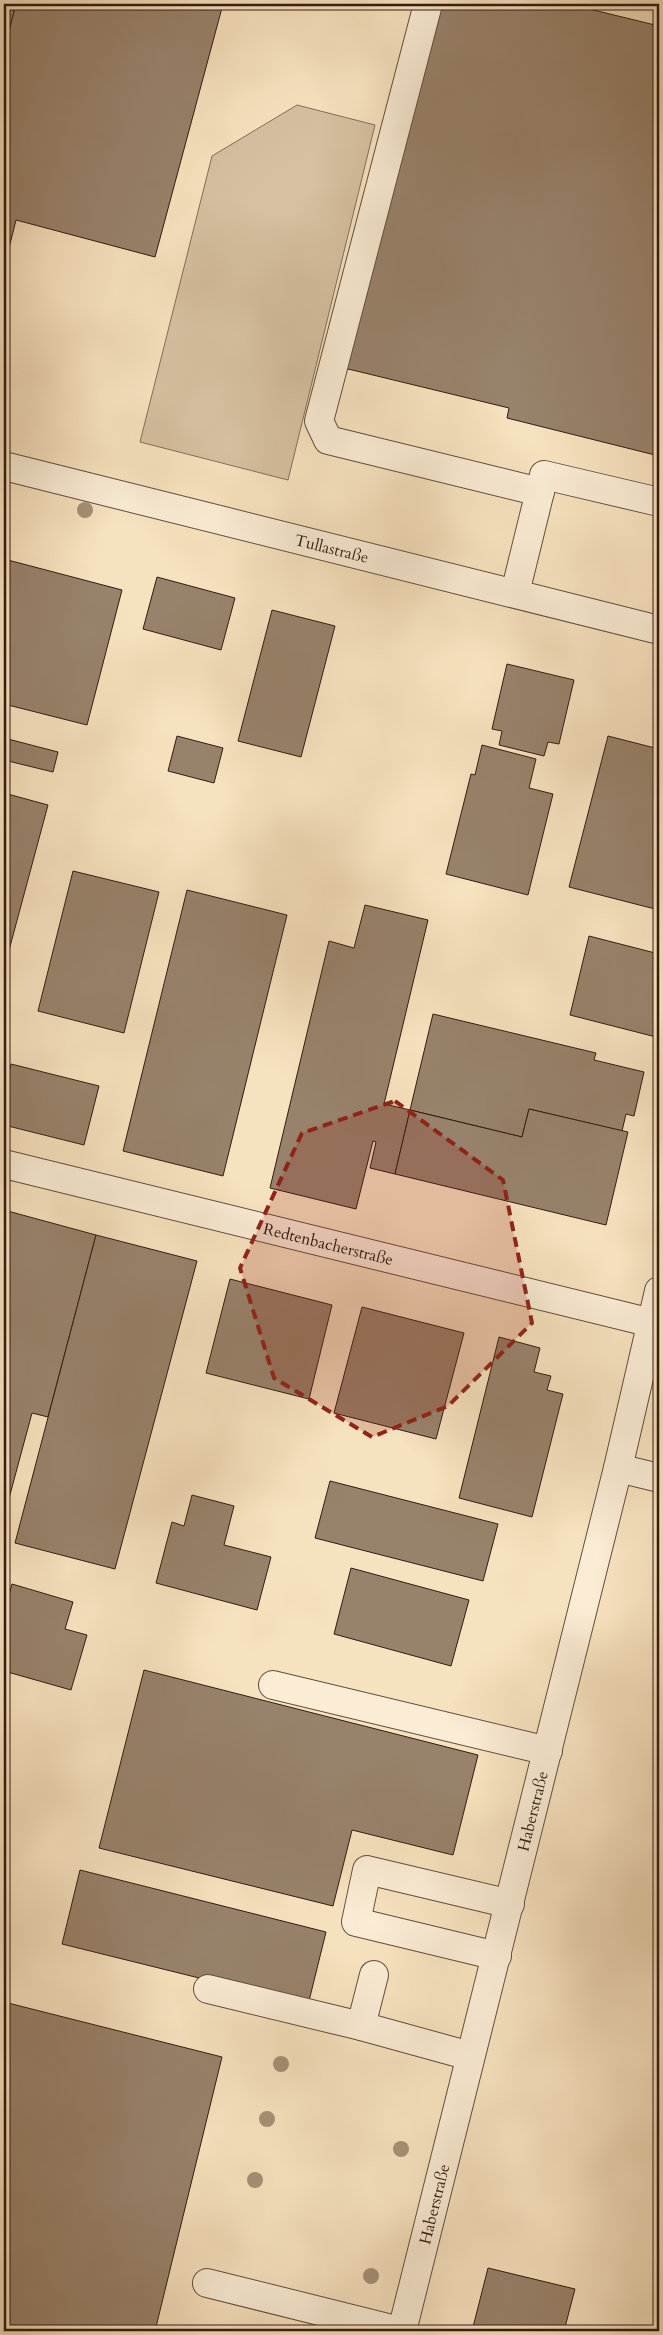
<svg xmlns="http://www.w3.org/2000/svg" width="663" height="2335" viewBox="0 0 663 2335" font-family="Cardo,serif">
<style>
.green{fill:#d6c0a1;stroke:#846e59}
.building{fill:#98826b;stroke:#321b11}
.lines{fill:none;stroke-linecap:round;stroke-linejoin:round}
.minor-casing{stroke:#634d3c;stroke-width:30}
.minor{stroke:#faecd5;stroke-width:28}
.tree{fill:#a69077}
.marked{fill:#8f2418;fill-opacity:0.2;stroke:#8f2418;stroke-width:4;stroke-dasharray:10 6;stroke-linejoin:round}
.labels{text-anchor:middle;stroke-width:4;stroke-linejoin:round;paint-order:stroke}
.street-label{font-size:16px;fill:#321b11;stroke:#faecd5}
</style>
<rect width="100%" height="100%" fill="#f7e2bf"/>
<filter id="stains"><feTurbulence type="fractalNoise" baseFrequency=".004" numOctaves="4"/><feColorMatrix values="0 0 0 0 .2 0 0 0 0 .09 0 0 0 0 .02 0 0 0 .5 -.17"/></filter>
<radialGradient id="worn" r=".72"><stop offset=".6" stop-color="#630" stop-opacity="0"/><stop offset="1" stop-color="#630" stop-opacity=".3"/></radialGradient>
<!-- green -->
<polygon class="green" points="297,105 375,125 288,480 140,442 212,156"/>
<!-- building -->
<g class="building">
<polygon points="4,4 16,4 4,50"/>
<polygon points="16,4 223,4 155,257 16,220 4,268 4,50"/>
<polygon points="434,4 569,4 659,26 659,456 507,418 509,408 344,368"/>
<polygon points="4,559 122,590 87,725 4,704"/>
<polygon points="157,577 235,598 221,650 143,629"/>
<polygon points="272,610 335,626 301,757 238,741"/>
<polygon points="507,664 574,680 559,744 548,742 544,756 499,745 502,731 492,729"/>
<polygon points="177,736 223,748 214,783 168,771"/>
<polygon points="608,736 659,749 659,910 569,887"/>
<polygon points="4,738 58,752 53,772 4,760"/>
<polygon points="482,745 536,759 529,788 553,794 528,895 446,874 471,774 475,775"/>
<polygon points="4,793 48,805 8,954 4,953"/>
<polygon points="73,871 159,892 124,1033 38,1011"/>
<polygon points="187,890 287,915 223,1176 123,1151"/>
<polygon points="365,905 428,920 384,1104 410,1110 395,1174 370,1168 376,1142 373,1141 356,1209 270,1188 329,941 354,948"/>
<polygon points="589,936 659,954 659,1023 656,1037 570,1015"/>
<polygon points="433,1014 596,1053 594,1060 644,1072 634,1116 626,1114 622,1131 529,1109 522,1137 410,1110"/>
<polygon points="11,1064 99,1086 84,1145 4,1125 4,1093"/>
<polygon points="529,1109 628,1132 606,1225 395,1174 410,1110 522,1137"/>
<polygon points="4,1210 96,1235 48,1417 32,1413 8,1502 4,1501"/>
<polygon points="96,1235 197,1261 115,1569 15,1543"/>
<polygon points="230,1279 332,1305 309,1399 206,1373"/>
<polygon points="362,1307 464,1333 436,1439 334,1413"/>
<polygon points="499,1337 540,1348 534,1372 551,1376 547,1390 563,1394 532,1517 459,1498"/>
<polygon points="330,1481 498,1524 483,1581 315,1538"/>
<polygon points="192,1495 234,1506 224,1545 271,1557 257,1610 156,1583 172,1522 184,1526"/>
<polygon points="351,1568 469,1600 451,1666 334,1634"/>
<polygon points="12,1584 73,1602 65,1629 87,1635 71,1690 4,1671 4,1612"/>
<polygon points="144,1670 478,1755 453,1855 352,1830 333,1906 99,1848"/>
<polygon points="80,1870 326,1932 308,2005 62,1944"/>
<polygon points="4,2002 222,2057 155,2331 4,2331"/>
<polygon points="488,2268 575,2289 564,2331 472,2331"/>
</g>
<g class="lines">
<!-- minor casing -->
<g class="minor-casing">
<g id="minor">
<polyline points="428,4 319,421 328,440 540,492"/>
<path id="s1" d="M4,466L659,630"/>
<polyline points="515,593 544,475 659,502"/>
<path id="s2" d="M4,1164L652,1323"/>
<polyline points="618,1468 659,1478"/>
<polyline points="273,1685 548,1751"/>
<polyline points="497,1956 356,1922 367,1870 510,1904"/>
<polyline points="374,1975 361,2026 470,2056"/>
<polyline points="208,1989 361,2026"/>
<polyline points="207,2283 400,2331"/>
<path id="s3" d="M402,2331L618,1468L659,1291"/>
</g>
</g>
<!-- minor -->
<use href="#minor" class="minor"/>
</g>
<!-- trees -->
<g class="tree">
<circle cx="85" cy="510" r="8"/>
<circle cx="281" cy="2064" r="8"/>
<circle cx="267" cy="2119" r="8"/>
<circle cx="401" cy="2149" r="8"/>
<circle cx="255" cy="2180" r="8"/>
<circle cx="371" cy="2276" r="8"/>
</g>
<!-- marked area -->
<path class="marked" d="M395,1101L503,1180L532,1323L448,1406L372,1437L274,1378L240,1268L302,1133Z"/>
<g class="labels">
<!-- street labels -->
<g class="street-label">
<text dy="6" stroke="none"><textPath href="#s1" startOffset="338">Tullastraße</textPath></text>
<text dy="6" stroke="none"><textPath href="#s2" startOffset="334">Redtenbacherstraße</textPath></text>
<text dy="6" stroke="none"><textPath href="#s3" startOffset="536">Haberstraße</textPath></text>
<text dy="6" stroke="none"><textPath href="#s3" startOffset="131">Haberstraße</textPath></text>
</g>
</g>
<!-- margin -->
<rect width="663" height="2335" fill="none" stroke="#f7e2bf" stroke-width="20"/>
<rect x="5" y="5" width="653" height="2325" fill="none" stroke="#321b11" stroke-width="2.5"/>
<rect x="10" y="10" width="643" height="2315" fill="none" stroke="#321b11"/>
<rect width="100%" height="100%" filter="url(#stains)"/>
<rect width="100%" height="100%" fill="url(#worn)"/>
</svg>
